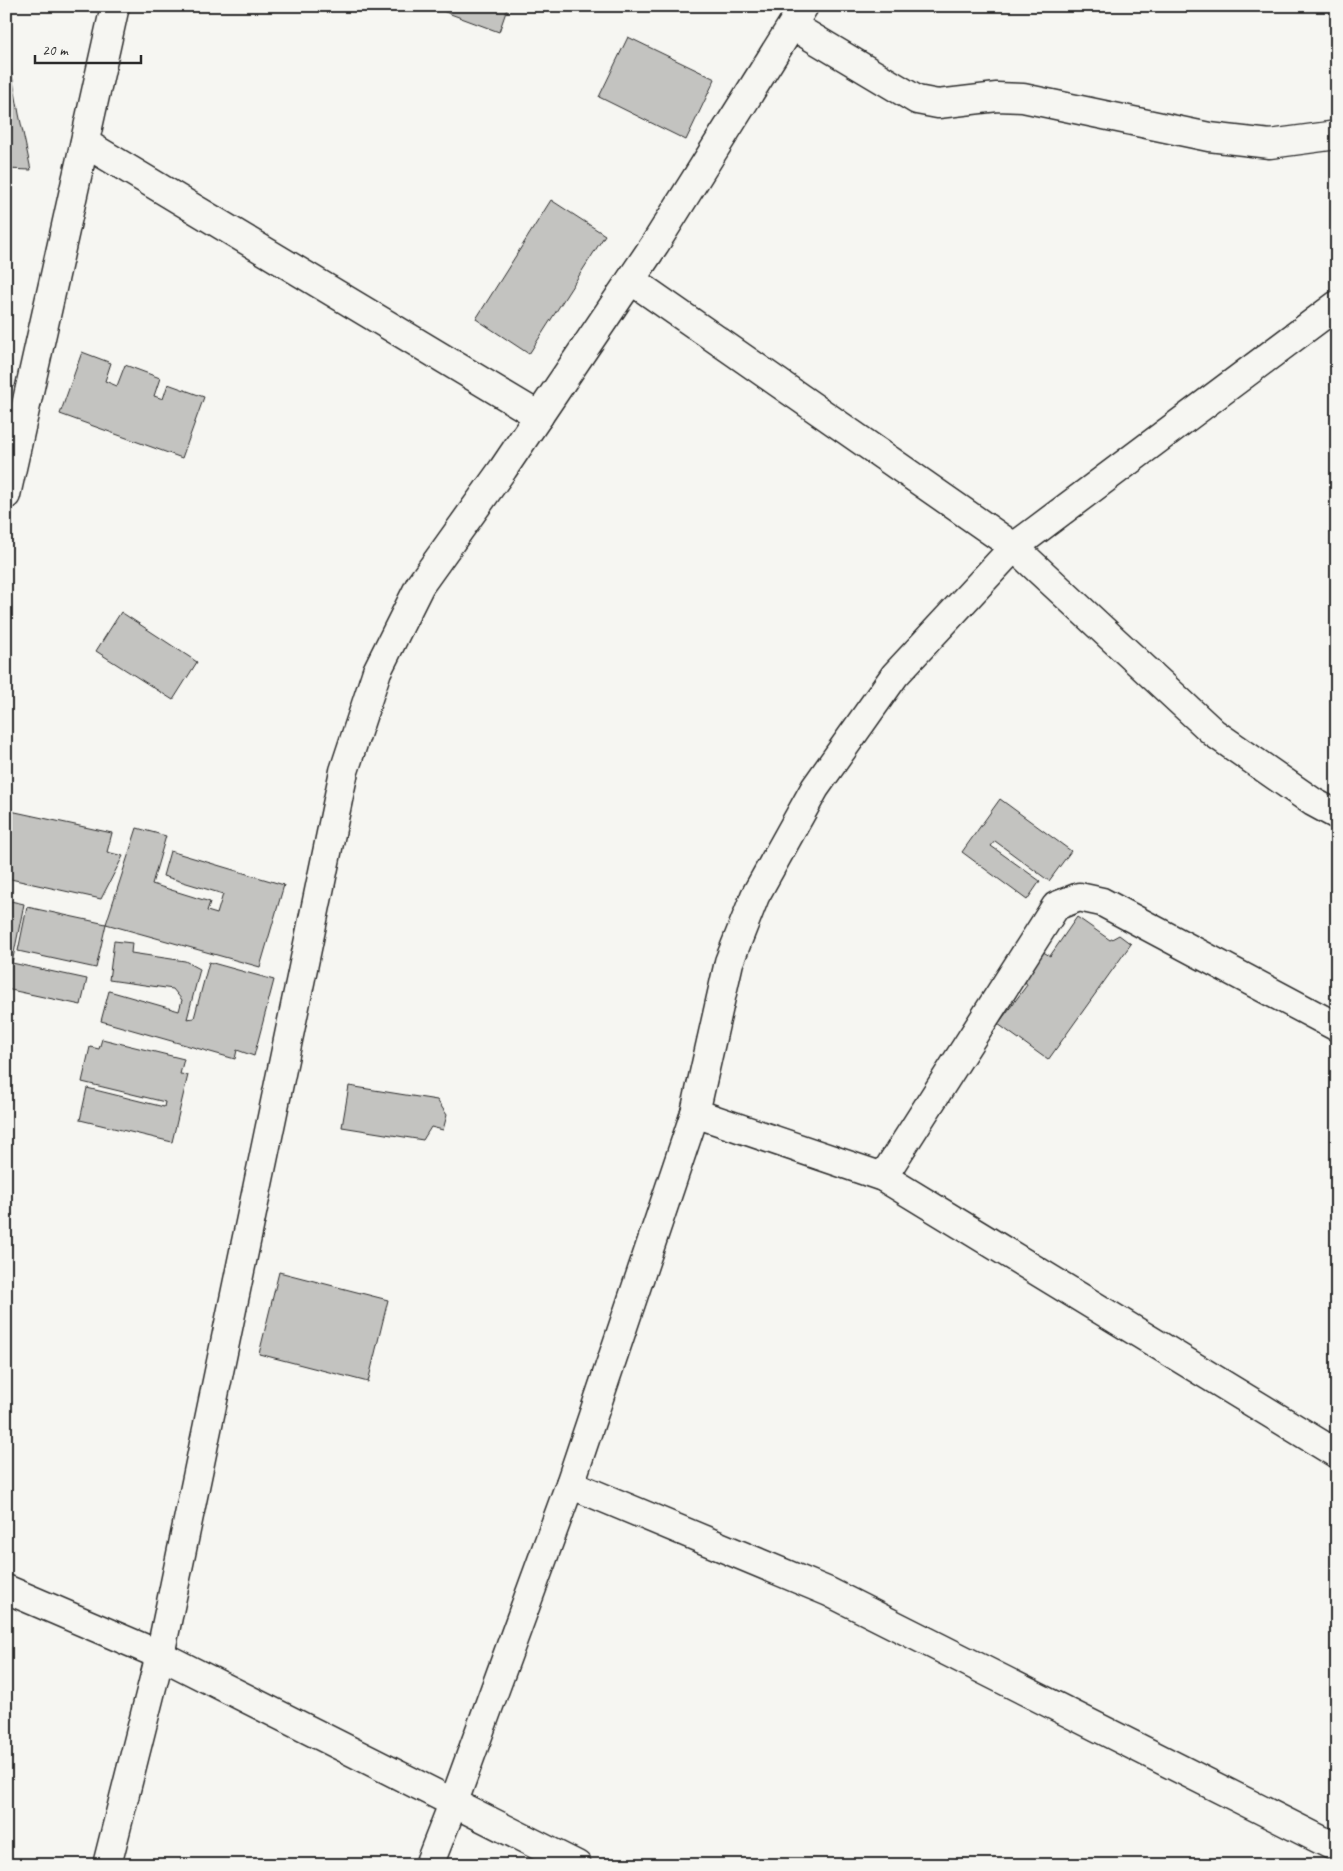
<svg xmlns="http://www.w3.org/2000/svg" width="1343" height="1871" viewBox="0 0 1343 1871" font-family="Caveat,sans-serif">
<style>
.building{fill:#c3c3c0;stroke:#2b2b2b}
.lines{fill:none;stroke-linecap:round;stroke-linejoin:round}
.minor-casing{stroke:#2b2b2b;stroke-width:31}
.minor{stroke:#f6f6f2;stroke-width:28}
</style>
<rect width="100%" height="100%" fill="#f6f6f2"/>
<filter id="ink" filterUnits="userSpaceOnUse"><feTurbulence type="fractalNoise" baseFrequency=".02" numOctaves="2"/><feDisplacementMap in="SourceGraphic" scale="10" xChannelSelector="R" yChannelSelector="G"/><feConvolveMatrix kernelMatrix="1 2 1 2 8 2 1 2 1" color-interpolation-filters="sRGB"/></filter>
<g filter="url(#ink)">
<!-- building -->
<g class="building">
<polygon points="429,6 508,6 499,32"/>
<polygon points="628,37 715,79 686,140 599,97"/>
<polygon points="10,64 19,114 31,170 6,169 6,65"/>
<polygon points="551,200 605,235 529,354 476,319"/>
<polygon points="82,352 111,363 105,381 117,386 125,365 160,378 154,396 163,399 168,384 204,397 182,458 60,414"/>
<polygon points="121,612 197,662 173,700 96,651"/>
<polygon points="1000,799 1071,851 1049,881 995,841 991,846 1040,881 1027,900 962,852"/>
<polygon points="6,810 112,833 107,852 123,856 101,899 6,878"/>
<polygon points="137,828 166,836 152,884 210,902 207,911 217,914 223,894 163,876 170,851 284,885 260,967 106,924"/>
<polygon points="6,900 24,904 12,963 87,979 81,1005 6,989"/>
<polygon points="27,907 106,924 96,968 18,951"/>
<polygon points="1077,917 1110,940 1119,935 1131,944 1048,1060 998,1024 1027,985 1022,975 1040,950 1050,956"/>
<polygon points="114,941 132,943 131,953 185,961 200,969 187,1019 194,1018 209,962 274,980 254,1056 237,1050 235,1059 101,1021 109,991 179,1011 182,1000 173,989 109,980"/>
<polygon points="102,1039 184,1059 180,1074 188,1075 172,1142 80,1120 87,1088 164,1107 165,1102 82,1082 90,1047 99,1049"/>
<polygon points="349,1086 437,1100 447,1115 443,1130 431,1127 423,1140 342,1127"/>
<polygon points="279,1272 388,1300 368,1382 259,1354"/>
</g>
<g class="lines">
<!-- minor casing -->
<g class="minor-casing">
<g id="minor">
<polyline points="793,26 917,100 938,104 997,97 1023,98 1209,137 1270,144 1337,135"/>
<polyline points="85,143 539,416"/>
<polyline points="631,280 1014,547 1214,733 1313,802 1337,815"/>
<polyline points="6,495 115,6"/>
<polyline points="695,1113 883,1177 1337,1454"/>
<polyline points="883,1177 1056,906 1079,897 1102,902 1337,1027"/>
<polyline points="570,1484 829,1592 1337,1848"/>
<polyline points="6,1589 160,1655 577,1865"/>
<polyline points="107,1865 160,1655 344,771 377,671 420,585 503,469 655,244 804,6"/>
<polyline points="429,1865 453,1804 570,1484 695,1113 729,962 755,896 815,788 895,675 1014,547 1337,305"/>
</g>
</g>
<!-- minor -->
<use href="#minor" class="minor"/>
</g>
</g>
<!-- margin -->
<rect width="1343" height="1871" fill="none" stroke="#f6f6f2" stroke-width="25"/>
<rect x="12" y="12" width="1318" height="1846" fill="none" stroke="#2b2b2b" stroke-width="2" filter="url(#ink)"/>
<!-- scale -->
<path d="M35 55v8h106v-8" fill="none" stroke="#2b2b2b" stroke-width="2.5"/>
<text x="42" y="55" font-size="15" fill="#2b2b2b" stroke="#f6f6f2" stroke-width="4" paint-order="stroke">20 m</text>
</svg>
